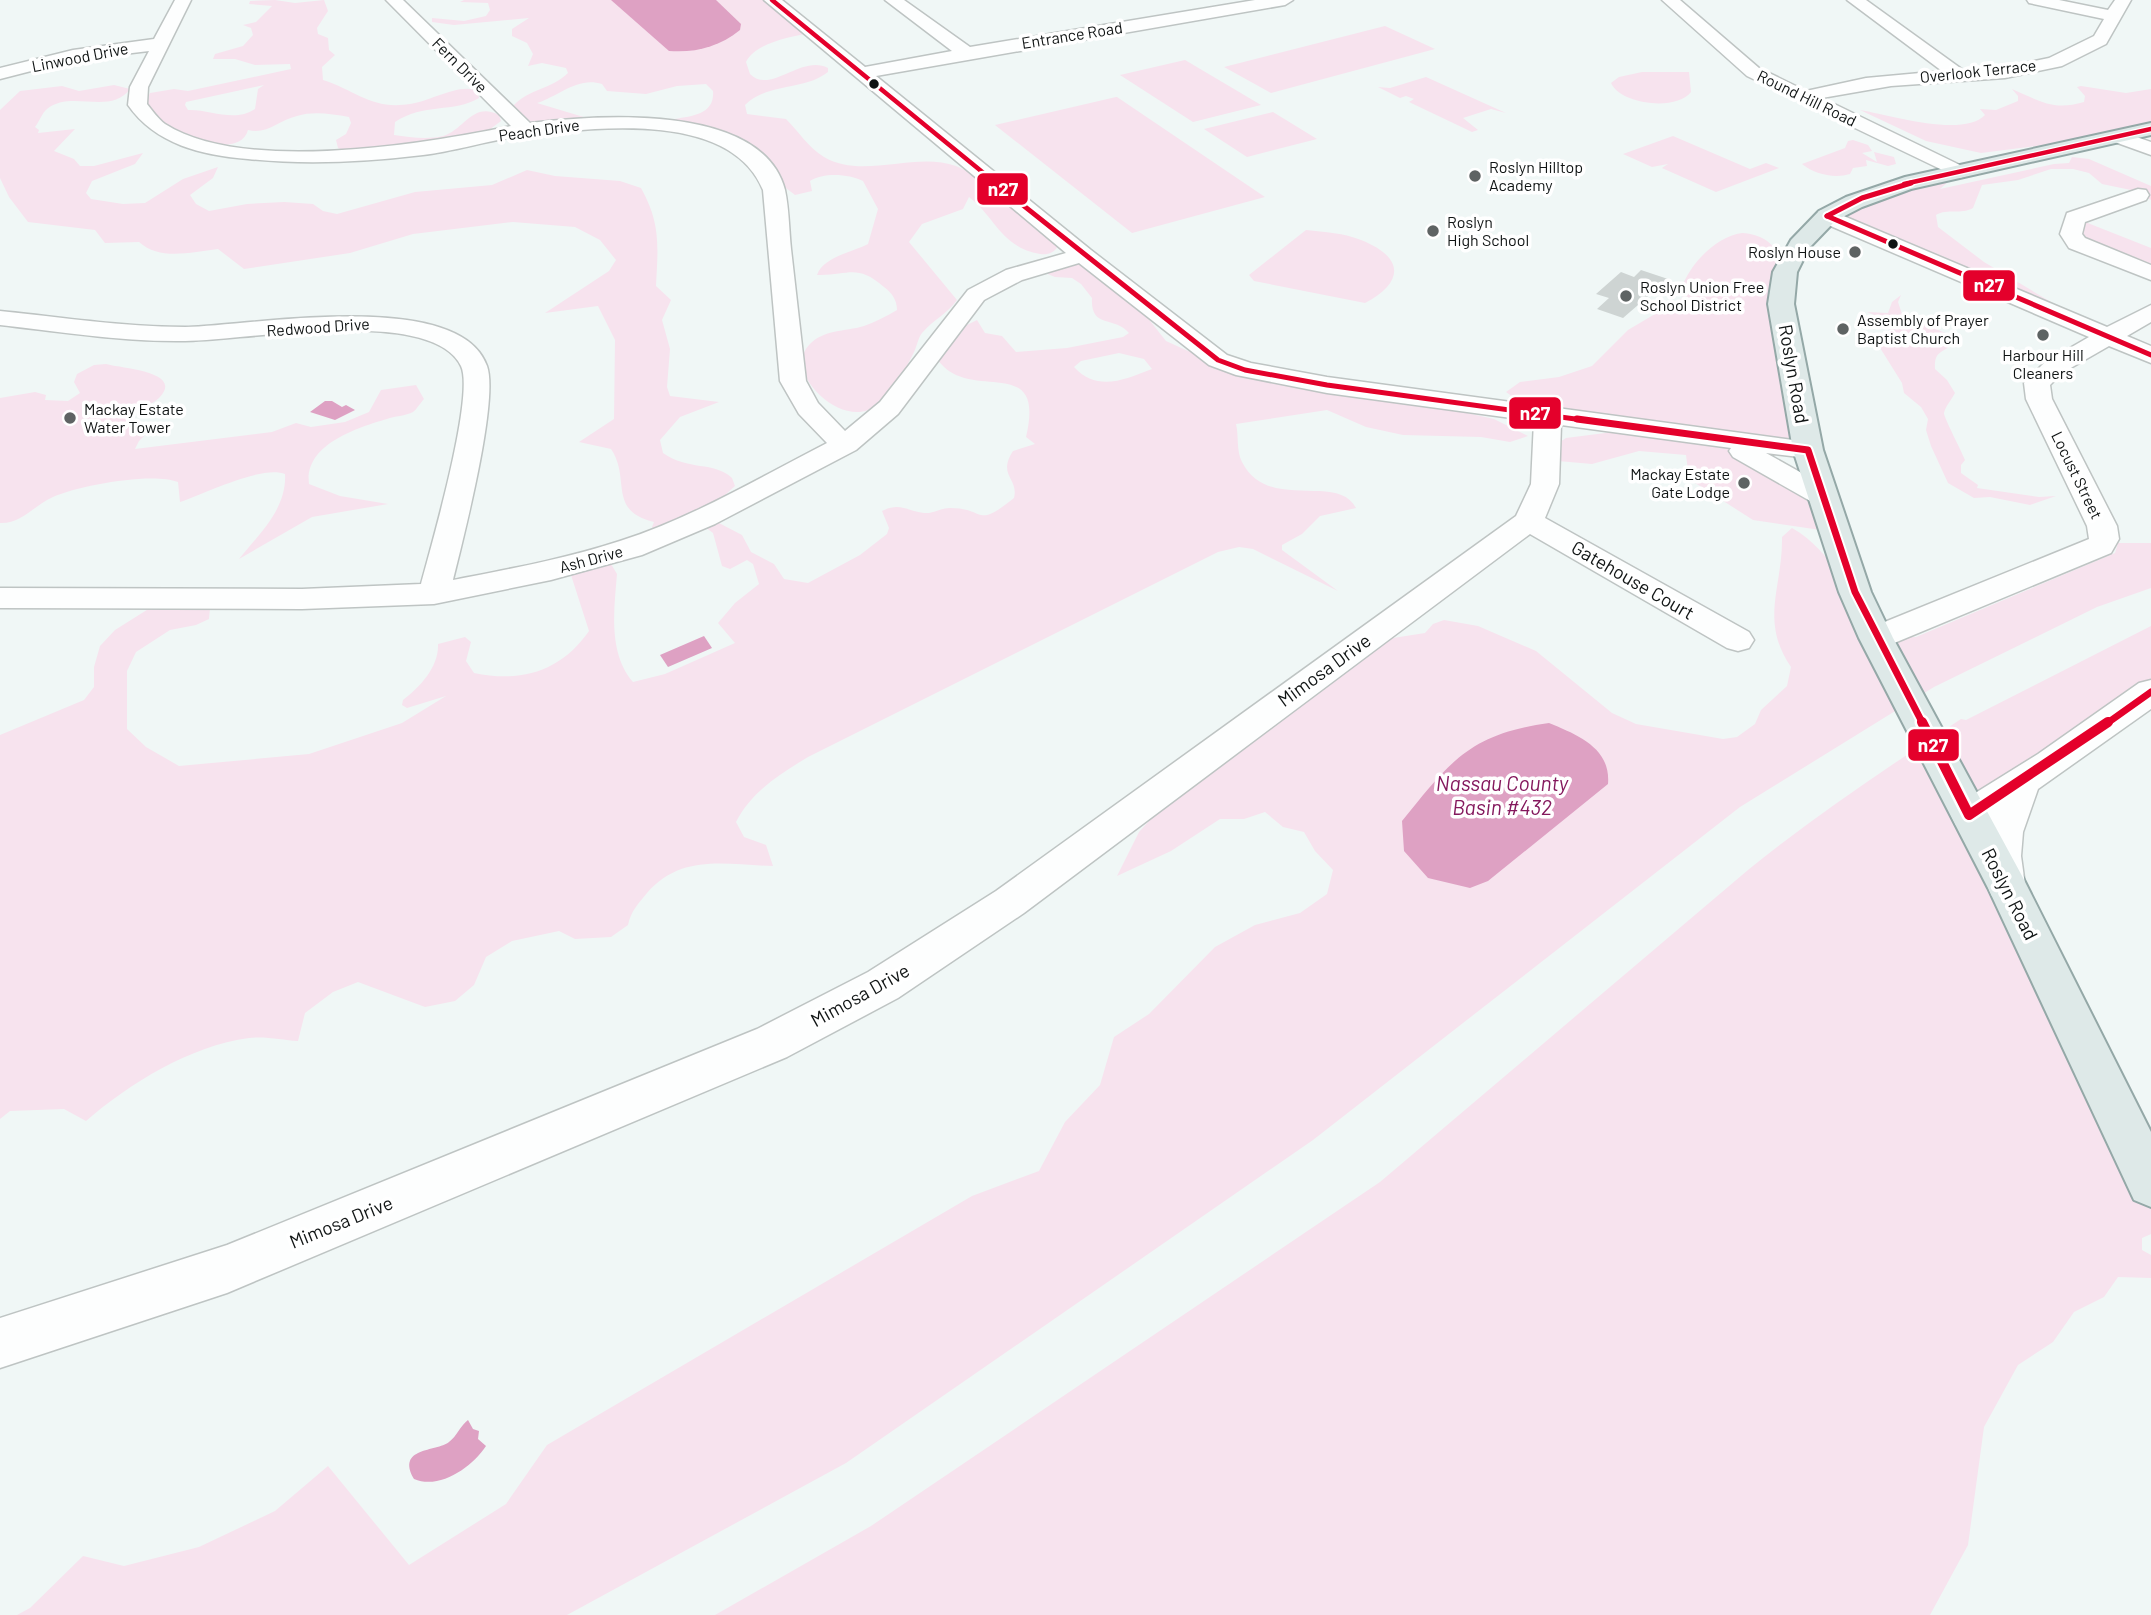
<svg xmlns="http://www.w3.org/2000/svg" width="2151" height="1615" viewBox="0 0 2151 1615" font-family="Barlow,sans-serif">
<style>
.green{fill:#f7e3ee;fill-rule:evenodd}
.water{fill:#dea1c3}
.building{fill:#ced4d3}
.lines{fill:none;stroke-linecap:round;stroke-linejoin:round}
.minor-casing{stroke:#bec4c3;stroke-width:3}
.major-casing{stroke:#94a8a7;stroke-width:4}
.minor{fill:#fdfefe;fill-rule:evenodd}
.major{fill:#dee9e8;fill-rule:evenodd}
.bus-1-far3-casing{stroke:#fff;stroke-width:7}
.bus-1-far2-casing{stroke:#fff;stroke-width:9}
.bus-1-far1-casing{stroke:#fff;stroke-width:11}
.bus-1-casing{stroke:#fff;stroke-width:15}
.bus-1-far3{stroke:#e4002b;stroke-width:4.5}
.bus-1-far2{stroke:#e4002b;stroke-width:5}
.bus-1-far1{stroke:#e4002b;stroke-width:7}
.bus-1{stroke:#e4002b;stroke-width:10}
.bus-dot{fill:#101414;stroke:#fff;stroke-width:2.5}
.poi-dot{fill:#5e6363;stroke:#fff;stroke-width:2.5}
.labels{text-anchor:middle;stroke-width:7;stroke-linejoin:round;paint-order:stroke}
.far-street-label{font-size:16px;fill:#101414;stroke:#fff}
.far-poi-label{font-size:16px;fill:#101414;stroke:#fff;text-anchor:start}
.street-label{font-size:19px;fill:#101414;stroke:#fff}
.water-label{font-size:21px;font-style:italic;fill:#84185d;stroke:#fff}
.line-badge{stroke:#fff;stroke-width:2.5}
.badge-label{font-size:19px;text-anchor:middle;font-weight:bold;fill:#fff}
</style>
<rect width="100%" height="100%" fill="#f0f7f6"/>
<!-- green -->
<g class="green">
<path d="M275,0L295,3L324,0L328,11L317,28L318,34L328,38L329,50L335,55L322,67L323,80C357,91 372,110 410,104C429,102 463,81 478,92L479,98C454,113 423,103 395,122L394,135C409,137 427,140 443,136C464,130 473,101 499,115L501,121L485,133L346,152L338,148L336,140L346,134L351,123L349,117C331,114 314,111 297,116C279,120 267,135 248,130C241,159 174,140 160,125C154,118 150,109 146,101L150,93L174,89L188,91L291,69L290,64L255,65L235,59H213L215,54L243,46L253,35L251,28L243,25L256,22L272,6L249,4L250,1ZM264,85L258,89L255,109C234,123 210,109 188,110L185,105L186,102Z"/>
<path d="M464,0H771L810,33C790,37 755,43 746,62L750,74C771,95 801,54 828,68V72C804,91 769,82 745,105L747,114L786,119C799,132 808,147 824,157C863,180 915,151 956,166C993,180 1030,219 1058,246C1054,253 1048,255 1040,254C1001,247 996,218 969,197L963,209L922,224L909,242L957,300C947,314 933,320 922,333C918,338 917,346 914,352C905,371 887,402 868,410C836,423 784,372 809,345C824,329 844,332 864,326C875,322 887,316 897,310C897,300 892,293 884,287C856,263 849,276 817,275C823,257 853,252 868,244L878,209L863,181C849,174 824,172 810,181L812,191L795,195L778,182L768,168L674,123L675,119C693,116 715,114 713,91L706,84L677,86L646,94L607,91L602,84C578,76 559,96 537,103L587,118L527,124L514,111V105C529,89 552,89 568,73L566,68L542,63L528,66L533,54L527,43L512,36V29L529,18L454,25L432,22V18L464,21L486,16L490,10L488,3L460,2Z"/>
<polygon points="1385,26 1435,49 1271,93 1224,67"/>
<polygon points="1185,60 1261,105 1193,122 1120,75"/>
<path d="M1642,72H1689L1691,92C1677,111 1621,105 1611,83L1619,77Z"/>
<polygon points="1426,77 1506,113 1491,109 1463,118 1478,130 1472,132 1409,102 1414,99 1406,96 1400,98 1378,87 1390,88"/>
<path d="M114,85L130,89C110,116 71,89 47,109C42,113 39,122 35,127L39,130L38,133L75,129L54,151L74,159L80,166H94L143,153L135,164L92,181L86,193L91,199L123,204L145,203L183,179L218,167L213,178L190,195L196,204L209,211L247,204L284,202L313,204L323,211L337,214L415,192L492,185L527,170L555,176L620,181L641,188C661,224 658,246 656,286L671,300L662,320L670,349L667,387L670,396L719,402L680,417L660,440L663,453C688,471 714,461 732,478L735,486L714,505L717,522L742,535L751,552L774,564L784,579L808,583L860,555L887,534L889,528L882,511C900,502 907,511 924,513C933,514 941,508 950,508C987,508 974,530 1014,498C1019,478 997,476 1013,451L1035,444L1026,437C1043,365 993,391 956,375C947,371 941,364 935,357L962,332L963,327L977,320L985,333L1002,336L1016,352L1067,348L1123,337L1129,333C1115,316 1090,329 1092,298L1081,284L1072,278L1055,277L1038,270L1083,262L1128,293L1166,341L1188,351L1494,419L1528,436L1510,442L1481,437L1403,435L1366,427L1327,410L1236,424C1239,436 1236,450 1242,462C1268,513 1338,472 1356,508L1320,516L1302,534L1282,545V550L1338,591L1253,549L1239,547L1218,552L808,757C780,774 751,792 736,822L744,837L766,845L773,866C726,865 682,853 647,893C638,904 631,911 628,925L611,937L575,939L559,931L512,941L486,957L474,985L455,1001L425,1007L358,982L333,992L305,1013L298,1041C283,1040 265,1036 249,1038C190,1046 130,1083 86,1121L64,1109L10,1111L0,1119V735L84,700L94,687V667L100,646L115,630L150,608H210L209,619L196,625L170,630L136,652L127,671V729L146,747L179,766L309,754L402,723L446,696L407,708L402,705L403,700C420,687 439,667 438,644L465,637L471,642L466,661L474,673C522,683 561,671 589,631L571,575L575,570L601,563L611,564L617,574C614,610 608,653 633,682L665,674L735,643L718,623L735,603L759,584L753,564L747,560L730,569L722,566L713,533L705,527L654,532L652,527L654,522C607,511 631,478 611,449L579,442L614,419L615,340L598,306L545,313L609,271L616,260L600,240L575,227L513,222L413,234L350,253L244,269L218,249C191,252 160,261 139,242L105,243L95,230L28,222L9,197L0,178V110L20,91L62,86L79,91ZM1119,353L1144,359L1152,369C1124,380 1097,392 1074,367L1081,361Z"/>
<path d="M2081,86L2126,93L2151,89V124L2059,143L1981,153L1926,141L1860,110C1890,115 1963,138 1985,115L1980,109L1996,110L2018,101V96L2012,89C2040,101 2053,111 2084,102L2085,96L2077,87Z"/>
<polygon points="1116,97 1117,97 1265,197 1132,233 995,125"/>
<polygon points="1273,112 1317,139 1247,157 1204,129"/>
<polygon points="1673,136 1750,169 1766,163 1779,168 1716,192 1662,168 1668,164 1652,167 1623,154"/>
<path d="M1853,140L1868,145L1872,151L1862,153L1877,162L1874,152L1894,157L1896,164L1888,166L1866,160L1867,166L1853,168L1850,174C1834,179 1814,174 1802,164L1845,148L1848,141Z"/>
<path d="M2072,157L2089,159L2151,186V200L2131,190L2102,184L2089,173L2073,169H2051L2018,180L1982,185L1973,208C1960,215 1948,208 1936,215L1938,227L1984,262L2108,336L1827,216L1959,172L1940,189L2054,164L2069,163Z"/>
<polygon points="2075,218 2151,248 2151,273 2086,247"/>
<path d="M1306,230C1325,232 1344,233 1361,240C1404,257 1405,282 1365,303L1254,281L1249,275Z"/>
<path d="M1742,233C1767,235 1776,246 1786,268L1807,450L1717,439L1796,479L1834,532L1753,520L1689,479L1686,455L1639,451L1592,464L1558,461L1560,442L1566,438L1621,431L1527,407L1506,392L1520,382L1559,377L1592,366L1628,330L1682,298C1684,293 1682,288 1684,282C1694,260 1718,236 1742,233Z"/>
<path d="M1901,295L1898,302L1902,314L1945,333L1953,344C1942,353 1934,351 1935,369L1947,380L1955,393C1952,399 1945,407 1944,413C1943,416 1962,452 1965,460L1961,465V473L1978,485L1977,488L2039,497L2056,496L2030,505L1990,497L1974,498L1948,483L1931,446L1926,430L1928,419L1921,407L1904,393L1902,383L1877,343L1883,340L1894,323L1867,312L1888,313L1892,302Z"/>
<path d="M106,364C118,368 186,371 159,398C152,405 138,409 130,415L128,427H145L149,431L139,441L135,449L272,432L296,423L311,427L345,422L369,412L381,390L416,385L424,399C421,402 417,409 413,412C406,416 394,416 387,419C356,428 304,445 309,484L340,496L388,504L312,517L239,559C259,534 287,509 285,474C261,465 204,494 180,502L178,482C152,472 80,485 53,497C34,505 22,524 0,523V398L35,392L46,395L45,400L68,401L80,393L74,382L77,374L94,365Z"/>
<path d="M1792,528C1833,551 1853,600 1876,638L1916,637L2115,553L2118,543H2151V588L2097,607L1934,687L1740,807L1313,1140L846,1463L567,1615H17L30,1608L83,1556L124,1566L199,1547L275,1511L328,1466L409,1565L506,1504L547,1445L972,1196L1039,1171L1065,1122L1100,1085L1114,1037L1149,1014L1215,947L1255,925L1300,913L1327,894L1333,870L1315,851L1304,832L1283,827L1265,812L1244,819H1220L1171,851L1117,876L1139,832L1210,754L1393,638L1425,633L1433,624L1444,620L1478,626L1536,651L1612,713L1636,724L1723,739L1737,737L1755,724L1761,710L1787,686L1791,667C1759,620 1783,587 1782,537Z"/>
<path d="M2151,626V692L1969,815L2151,1183V1234L2142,1238V1250L2151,1255V1278L2118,1277L2104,1297L2074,1312L2053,1342L2018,1365L1984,1427L1968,1545L1930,1615H715L871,1526L1380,1182L1748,870C1816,815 1888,767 1961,719L1966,720Z"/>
</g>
<!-- water -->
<g class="water">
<path d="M611,0H716L741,24L740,30C719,47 695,53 669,51Z"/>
<polygon points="325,401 332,401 342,407 346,405 355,410 335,420 310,412"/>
<polygon points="704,636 712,648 668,667 660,655"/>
<path d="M1549,723C1578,735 1611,748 1608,784L1488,881L1470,888L1428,878L1404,851L1402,821C1450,762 1469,734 1549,723Z"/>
<path d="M468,1420L473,1429L479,1431L478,1439L486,1446C472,1467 440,1490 414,1479C396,1447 436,1452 449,1442C457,1436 460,1426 468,1420Z"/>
</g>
<!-- building -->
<polygon class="building" points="1641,270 1668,279 1623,318 1597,309 1609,298 1596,294 1621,272 1634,277"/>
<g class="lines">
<!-- minor casing -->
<g class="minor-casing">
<g id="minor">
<path d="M175,0H191L148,87L147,104C152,110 158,119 165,124C243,174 424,144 511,126L386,0H403L530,123C597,115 762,102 785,190C789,208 789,230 791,249C796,293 801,337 806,381L818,403L845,431L880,402L968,290L1006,270L1066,253L764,0H782L865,67L952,51L885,0H904L970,47L1255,0H1293L1285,5L876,76L1091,250L1227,355L1251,363L1327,377L1808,442L1818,444L1822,450L1818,456L1808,458L1766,453L1832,490L1836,496L1832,502L1822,505L1812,502L1733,457L1729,451L1731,448L1561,425L1559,484L1545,518L1749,632L1754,640L1749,648L1738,651L1727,648L1530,534L1024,913L898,998L787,1057L227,1293L0,1368V1318L227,1245L757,1029L868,972L996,891L1516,516L1531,484L1534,421L1327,393L1236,375L1209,365L1079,263L1022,280L984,300L898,414L856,450L715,524L642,555L551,580L434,604L302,609L0,608V588L302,589L421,584C431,547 475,395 461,366C432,305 242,341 185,341C123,342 61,332 0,325V311C61,317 123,327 185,327C249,326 459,287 487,366C499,400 463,539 453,580C509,569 565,559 620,541C692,518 759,478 827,443L799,414L780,381L763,190C730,109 591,128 522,136C489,140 456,151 423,155C365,162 306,165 248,159C202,155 156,145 128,105L130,87L149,51L74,60L0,79V68L73,50L154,39Z"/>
<polygon points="1662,0 1680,0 1759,68 1806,91 1866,78 1942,71 1847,0 1866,0 1963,70 2005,67 2049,58 2094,36 2104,19 2029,3 2027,0 2059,0 2108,10 2115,0 2131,0 2106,44 2062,66 2005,78 1891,86 1822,98 1966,168 1969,172 1966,176 1959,178 1747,76"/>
<polygon points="2119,131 2151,142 2151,155 2112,141 2109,137"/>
<polygon points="2138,189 2146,190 2149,195 2146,200 2085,222 2082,234 2085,238 2151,265 2151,280 2069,248 2060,234 2067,213"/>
<polygon points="1827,209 2107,327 2151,305 2151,322 2127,336 2151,346 2151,363 2109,346 2062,373 2050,385 2052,399 2117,526 2119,539 2111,553 1887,646 1876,649 1865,646 1860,638 1865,630 2089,539 2087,526 2026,399 2024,383 2044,363 2089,337 1819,221 1816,216 1819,211"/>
<path d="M2151,680V709L2038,789L2023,832L2021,856L2025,885L2020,896L2006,901L1992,896C1980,872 1981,846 1989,821L1969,829L1956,825L1951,815L1956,805L2038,754L2139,683Z"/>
</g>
</g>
<!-- major casing -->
<g class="major-casing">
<polygon id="major" points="2151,123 2151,135 1911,189 1862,207 1835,221 1809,248 1797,272 1794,304 1823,450 1871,592 1893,638 2021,874 2151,1132 2151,1207 2134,1200 1988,888 1859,638 1839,592 1793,450 1768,304 1773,272 1791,240 1819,211 1846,197 1905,177"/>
</g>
<!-- minor -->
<use href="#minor" class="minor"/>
<!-- major -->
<use href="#major" class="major"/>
<!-- bus-1-far3 casing -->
<g class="bus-1-far3-casing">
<g id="bus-1-far3">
<polyline points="772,0 997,184"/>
<polyline points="1904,184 2151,129"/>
</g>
</g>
<!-- bus-1-far2 casing -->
<g class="bus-1-far2-casing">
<g id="bus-1-far2">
<polyline points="995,183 1218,360 1245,370 1327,385 1590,421"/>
<polyline points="1827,216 2151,355"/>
<polyline points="1827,216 1862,198 1911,183"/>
</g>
</g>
<!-- bus-1-far1 casing -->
<g class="bus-1-far1-casing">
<g id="bus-1-far1">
<polyline points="1577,419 1808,450 1855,592 1923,724"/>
<polyline points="2106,724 2151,692"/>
</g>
</g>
<!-- bus-1 casing -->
<g class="bus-1-casing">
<polyline id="bus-1" points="1922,722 1969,815 2108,722"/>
</g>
<!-- bus-1-far3 -->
<use href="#bus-1-far3" class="bus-1-far3"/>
<!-- bus-1-far2 -->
<use href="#bus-1-far2" class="bus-1-far2"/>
<!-- bus-1-far1 -->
<use href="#bus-1-far1" class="bus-1-far1"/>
<!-- bus-1 -->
<use href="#bus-1" class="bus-1"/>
</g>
<!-- markers -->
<g class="bus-dot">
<circle cx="874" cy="84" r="6"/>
<circle cx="1893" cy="244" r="6"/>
</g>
<g class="poi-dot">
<circle cx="1475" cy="176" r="7"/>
<circle cx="1433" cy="231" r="7"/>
<circle cx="1855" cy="252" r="7"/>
<circle cx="1626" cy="296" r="7"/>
<circle cx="1843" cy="329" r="7"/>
<circle cx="2043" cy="335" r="7"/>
<circle cx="70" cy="418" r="7"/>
<circle cx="1744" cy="483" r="7"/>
</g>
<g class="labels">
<!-- far-street labels -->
<g class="far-street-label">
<text transform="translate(1072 35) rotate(-9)" y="6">Entrance Road</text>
<text transform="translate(80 57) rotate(-11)" y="6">Linwood Drive</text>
<text transform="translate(460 65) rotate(45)" y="6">Fern Drive</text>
<text transform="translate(1978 71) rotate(-6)" y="6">Overlook Terrace</text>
<text transform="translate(1807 98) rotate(26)" y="6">Round Hill Road</text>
<text transform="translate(539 130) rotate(-8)" y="6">Peach Drive</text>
<text transform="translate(318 327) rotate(-4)" y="6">Redwood Drive</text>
<text transform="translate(2077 475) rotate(64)" y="6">Locust Street</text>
<text transform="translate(591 559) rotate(-15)" y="6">Ash Drive</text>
</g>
<!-- far-poi labels -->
<g class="far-poi-label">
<text x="1489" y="173">Roslyn Hilltop<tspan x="1489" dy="18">Academy</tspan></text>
<text x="1447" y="228">Roslyn<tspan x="1447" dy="18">High School</tspan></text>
<text x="1841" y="258" text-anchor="end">Roslyn House</text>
<text x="1640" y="293">Roslyn Union Free<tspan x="1640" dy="18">School District</tspan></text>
<text x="1857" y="326">Assembly of Prayer<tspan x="1857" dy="18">Baptist Church</tspan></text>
<text x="2043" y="361" text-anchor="middle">Harbour Hill<tspan x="2043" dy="18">Cleaners</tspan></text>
<text x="84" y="415">Mackay Estate<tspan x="84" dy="18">Water Tower</tspan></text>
<text x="1730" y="480" text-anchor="end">Mackay Estate<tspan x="1730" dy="18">Gate Lodge</tspan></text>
</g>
<!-- street labels -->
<g class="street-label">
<text transform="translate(1794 374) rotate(80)" y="7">Roslyn Road</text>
<text transform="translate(1633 580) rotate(30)" y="7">Gatehouse Court</text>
<text transform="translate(1324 670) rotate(-36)" y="7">Mimosa Drive</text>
<text transform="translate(2010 894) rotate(63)" y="7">Roslyn Road</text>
<text transform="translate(860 995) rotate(-29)" y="7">Mimosa Drive</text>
<text transform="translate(341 1222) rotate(-22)" y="7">Mimosa Drive</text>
</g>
<!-- water labels -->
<g class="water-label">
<text x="1502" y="791">Nassau County<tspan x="1502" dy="24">Basin #432</tspan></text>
</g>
</g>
<g class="line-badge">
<rect x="976" y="172" width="53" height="34" rx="7" fill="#e4002b"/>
<rect x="1962" y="269" width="54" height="33" rx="7" fill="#e4002b"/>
<rect x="1508" y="396" width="54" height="34" rx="7" fill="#e4002b"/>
<rect x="1907" y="728" width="53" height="34" rx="7" fill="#e4002b"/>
</g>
<g class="badge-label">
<text x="1003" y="196">n27</text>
<text x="1989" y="292">n27</text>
<text x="1535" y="420">n27</text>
<text x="1933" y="752">n27</text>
</g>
</svg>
